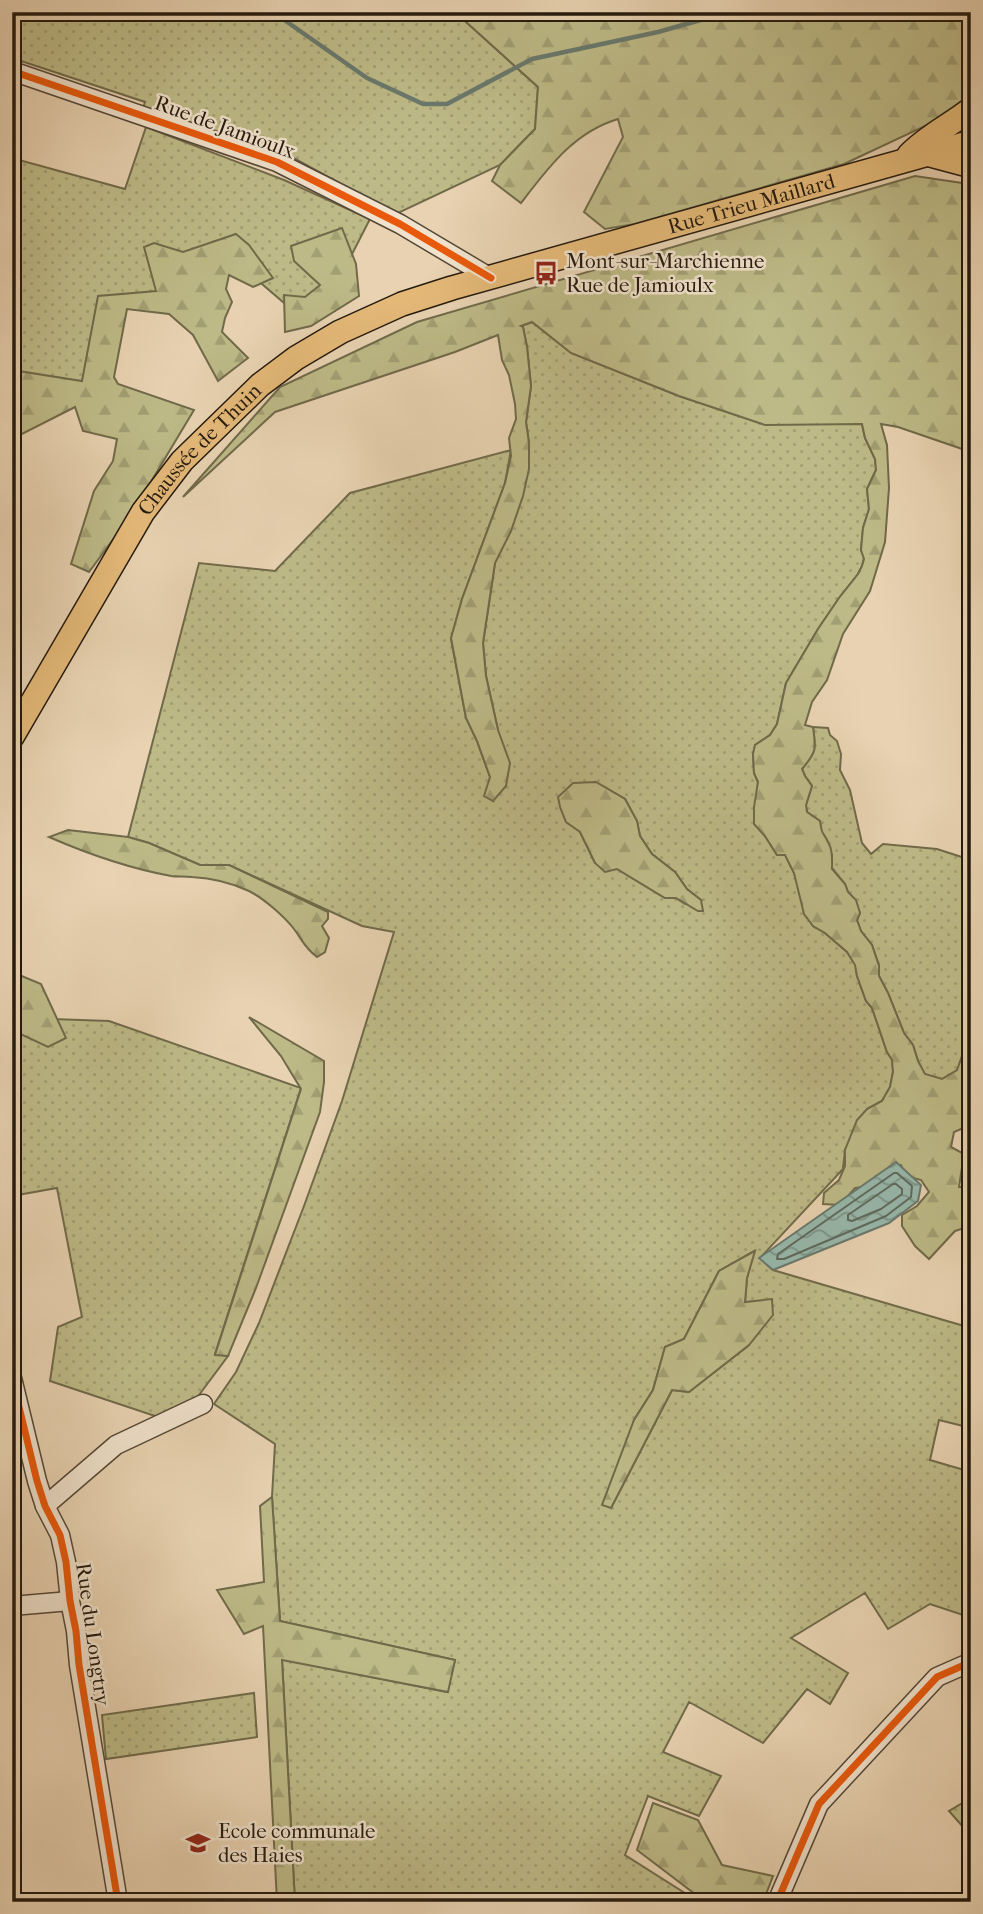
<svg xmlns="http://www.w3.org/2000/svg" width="983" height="1914" viewBox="0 0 983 1914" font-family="'IM FELL French Canon',serif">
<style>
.green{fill:url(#green-dots);stroke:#706a4a;stroke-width:2;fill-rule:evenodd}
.forest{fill:url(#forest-firs);stroke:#706a4a;stroke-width:2}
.water{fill:url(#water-waves);stroke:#69796d;stroke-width:2}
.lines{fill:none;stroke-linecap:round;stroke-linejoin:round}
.shore{stroke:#5e695d;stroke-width:2}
.stream{stroke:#69796d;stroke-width:4.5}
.minor-casing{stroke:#554837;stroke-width:21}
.major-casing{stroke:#241a0e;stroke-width:26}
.minor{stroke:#f0e2cc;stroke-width:18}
.major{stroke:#e4b978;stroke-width:23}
.cycleway-casing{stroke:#f0e2cc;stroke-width:11}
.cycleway{stroke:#e8590c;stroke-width:7}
.labels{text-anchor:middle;stroke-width:5;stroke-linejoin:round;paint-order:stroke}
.street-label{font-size:21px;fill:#241a0e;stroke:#f0e2cc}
.poi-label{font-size:21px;fill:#241a0e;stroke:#f0e2cc;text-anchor:start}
</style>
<defs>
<pattern id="green-dots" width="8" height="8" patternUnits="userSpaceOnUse" patternTransform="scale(1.75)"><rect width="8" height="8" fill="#bdba87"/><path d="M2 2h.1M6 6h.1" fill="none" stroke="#a29f73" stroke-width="1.8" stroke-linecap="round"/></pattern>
<pattern id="forest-firs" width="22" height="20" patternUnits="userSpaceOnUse" patternTransform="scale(1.75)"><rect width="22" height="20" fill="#bdba87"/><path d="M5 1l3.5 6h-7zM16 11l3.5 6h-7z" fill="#a29f73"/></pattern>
<pattern id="water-waves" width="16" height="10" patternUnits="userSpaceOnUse" patternTransform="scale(1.75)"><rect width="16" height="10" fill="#97b8ac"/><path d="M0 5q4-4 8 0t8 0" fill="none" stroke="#7b958a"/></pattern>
</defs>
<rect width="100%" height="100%" fill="#e8d2b1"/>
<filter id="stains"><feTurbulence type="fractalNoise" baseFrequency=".00286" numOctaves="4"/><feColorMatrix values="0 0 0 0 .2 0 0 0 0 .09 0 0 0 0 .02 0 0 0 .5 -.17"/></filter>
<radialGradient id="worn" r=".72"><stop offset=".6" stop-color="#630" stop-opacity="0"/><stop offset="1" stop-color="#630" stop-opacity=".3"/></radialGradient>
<!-- green -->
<g class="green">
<polygon points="12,12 455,12 538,87 535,129 500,165 396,214 288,155 143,108 145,102 12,58"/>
<polygon points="146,127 284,180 370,219 349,260 305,321 219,247 162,299 106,296 82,381 12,442 12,158 125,189"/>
<path d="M532,322L571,353L679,396L765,424H862L865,438L875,459L876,470L867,489L869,509L863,528L861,550L864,558L862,566L858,574L839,598L818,629L786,683L777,724L770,735L755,745L753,754L754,773L758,782L754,823L765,836L777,855L785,854L794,873L813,926L825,933L847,952L856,965L857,976L866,1001L872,1008L887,1052L892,1059L893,1072L890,1087L882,1101L867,1109L845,1150L843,1169L760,1258L773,1270L971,1328V1428L939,1420L930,1460L971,1472V1604L969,1617L930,1604L888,1629L865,1593L791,1638L848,1673L830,1704L807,1689L763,1743L689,1702L663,1752L721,1776L699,1816L648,1796L625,1855L699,1902H295L282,1659L447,1692L455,1660L280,1621L272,1497L275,1444L214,1404L236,1372L259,1323L304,1206L342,1101L394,932L362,926L229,865H200L149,843L128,837L199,563L275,571L350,493L511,450L505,483L462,599L451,639L466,718L477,741L490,777L493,801L498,730L486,676L483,643L495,563L529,443L526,422L531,386L527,347L523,327H519ZM596,782L625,799L637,821L640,836L652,854L675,872L687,889L701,900L685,904L676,898H665L617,869L595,863L580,832ZM754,1251L747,1278L745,1302L749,1345L689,1392L672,1390L611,1508L634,1420L653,1390L665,1347L684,1339L719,1271Z"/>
<path d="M813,727L828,728L830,735L837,741L841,754L840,770L850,790L862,843L871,854L883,844L937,849L971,860V1069L966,1061L958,1070L942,1079L925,1075L918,1061L913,1045L904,1033L888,993L879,976V966L872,945L861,931L857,920L860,913L848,892L845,884L832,868V855L822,835L820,821L807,812L806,805L812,786L805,776L802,769C817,751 816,749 813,727Z"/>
<polygon points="12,1006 52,1019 109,1021 301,1088 215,1354 228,1356 196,1399 172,1415 155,1416 50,1381 58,1327 82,1317 57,1188 12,1196"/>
<polygon points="254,1693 257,1737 106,1759 102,1715"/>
<polygon points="971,1798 971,1836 949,1811"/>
</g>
<!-- forest -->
<g class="forest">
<path d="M455,12H971V98L938,120L844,164L635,224L605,229L584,212L623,137L618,119C574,132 548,168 521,203L492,181L500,165L535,129L538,87Z"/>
<path d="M915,176L969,184L971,186V452L898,427L881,424L887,445L889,488L885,542L870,591L843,634L827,680L812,702L805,725L813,727C816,749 817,751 802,769L805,776L812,786L806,805L807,812L820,821C822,837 824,832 829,844C833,851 832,860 832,869L845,884L848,892L856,900L860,913L857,920L861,931L872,945L879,966V976L888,993L904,1033L913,1045L918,1061L925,1074L942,1079L957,1070L962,1056L971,1069V1130L961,1129L954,1132L951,1147L964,1154L959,1187H971V1226L955,1231L929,1259L915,1246L902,1226V1215L917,1206L929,1192L921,1180L906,1176L901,1165C880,1168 875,1188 855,1188L840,1205L823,1204L824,1193L839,1180L845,1166V1150L857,1120L867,1109L882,1101L890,1087L893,1072L892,1060L887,1052L872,1008L866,1001L857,976L855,965L847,952L825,933L813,926L804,914L794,873L785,855H777L765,836L754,824V807L758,782L754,773L753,754L755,745L770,735L777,724L786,683L818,629L839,598L858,574L862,566L864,559L861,550L863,528L869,509L867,489L876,470L875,459L865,438L862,424L765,425L679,396L571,353L532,322L521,326L523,327L527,347L531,386L526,422L529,443V469L523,496L511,531L495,563L483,643L486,676L498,730L510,763L506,786L493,801L484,796L490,777L477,741L466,718L451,638L462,599L505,483L511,456L509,438L516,419L515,404L509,375L502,360L498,335L455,352L275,412L183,497L280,387L417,322Z"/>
<polygon points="342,228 356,264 359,296 311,326 285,332 284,295 305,297 320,285 294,261 291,246"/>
<polygon points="236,234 249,245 273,278 253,287 229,275 226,289 232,302 225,318 222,332 248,358 218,381 193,335 169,314 127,309 114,377 118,384 194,410 131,515 89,572 71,564 94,491 113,461 117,439 83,431 75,407 20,435 12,433 12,370 82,381 98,296 156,291 144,247 154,243 183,252"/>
<polygon points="596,782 625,799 637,821 640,836 652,854 675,872 687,889 701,900 703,911 698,911 676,898 665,898 617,869 605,872 595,863 580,832 566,822 560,807 558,797 573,783"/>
<path d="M68,830L128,837L149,843L200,865H229L328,912V919L322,926L329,938L325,952L317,957C304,947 303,941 294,929C284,916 263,898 249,891C232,883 210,878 192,877C185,876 178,877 171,876C128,868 88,854 49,837Z"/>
<polygon points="12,972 41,984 66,1038 48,1047 12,1030"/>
<polygon points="249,1017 324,1061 324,1082 320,1112 256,1288 228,1356 215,1355 301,1089 281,1056"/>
<polygon points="755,1251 747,1278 745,1302 772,1299 773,1315 749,1345 689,1392 672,1390 611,1508 602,1505 634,1420 653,1390 665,1347 684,1339 719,1271"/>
<polygon points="272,1497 280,1621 455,1660 448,1692 282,1660 295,1902 277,1902 263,1626 244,1634 217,1590 264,1582 260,1506"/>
<polygon points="653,1803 698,1820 722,1865 773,1876 763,1902 721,1902 695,1894 637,1850"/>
</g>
<!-- water -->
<polygon class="water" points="896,1162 921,1185 918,1201 889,1223 773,1270 759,1258"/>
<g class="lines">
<!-- shore -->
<g class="shore">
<polygon points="894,1173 897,1173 912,1186 911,1197 886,1216 784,1259 777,1259 778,1254"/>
<polygon points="893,1184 896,1184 902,1189 902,1194 881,1209 852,1221 848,1220 848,1215"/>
</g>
<!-- stream -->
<polyline class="stream" points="273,12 367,78 423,104 447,104 532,59 658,32 729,12"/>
<!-- minor casing -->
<g class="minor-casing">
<g id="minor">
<polyline points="12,71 277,162 400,224 491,278"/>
<polyline points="12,1378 37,1481 45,1506 60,1535 66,1562 70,1601 76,1631 79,1665 118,1902"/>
<polyline points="45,1506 116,1445 203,1404"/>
<polyline points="12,1606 70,1601"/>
<polyline points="777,1902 819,1804 937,1677 971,1662"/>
</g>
</g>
<!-- major casing -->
<g class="major-casing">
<g id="major">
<path d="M909,155C927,136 951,125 971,109"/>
<polyline points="930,155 971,166"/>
<path id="s1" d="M12,737L143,512L182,461L260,385L296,358L340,332L402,304L452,288L971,142"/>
</g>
</g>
<!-- minor -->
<use href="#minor" class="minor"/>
<!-- major -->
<use href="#major" class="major"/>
<!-- cycleway casing -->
<g class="cycleway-casing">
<g id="cycleway">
<polyline points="12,71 277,162 400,224 491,278"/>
<polyline points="12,1378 37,1481 45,1506 60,1535 66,1562 70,1601 76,1631 79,1665 118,1902"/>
<polyline points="777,1902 819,1804 937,1677 971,1662"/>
</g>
</g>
<!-- cycleway -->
<use href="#cycleway" class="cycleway"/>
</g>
<!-- icons -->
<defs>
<g id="bus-bare" transform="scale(1.89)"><path d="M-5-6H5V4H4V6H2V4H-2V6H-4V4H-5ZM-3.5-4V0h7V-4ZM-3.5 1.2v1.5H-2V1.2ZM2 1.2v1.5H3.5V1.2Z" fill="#8f2418" stroke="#f0e2cc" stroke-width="2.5" paint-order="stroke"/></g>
<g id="school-bare" transform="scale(1.89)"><path d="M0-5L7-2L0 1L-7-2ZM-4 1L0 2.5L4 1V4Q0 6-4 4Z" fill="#8f2418" stroke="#f0e2cc" stroke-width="2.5" paint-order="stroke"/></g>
</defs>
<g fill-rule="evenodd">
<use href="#bus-bare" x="546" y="273"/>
<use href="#school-bare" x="198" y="1843"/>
</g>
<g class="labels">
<!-- street labels -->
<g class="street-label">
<text transform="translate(225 127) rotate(20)" y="7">Rue de Jamioulx</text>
<text dy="7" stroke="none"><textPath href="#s1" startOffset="961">Rue Trieu Maillard</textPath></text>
<text dy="7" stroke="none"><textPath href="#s1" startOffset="345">Chaussée de Thuin</textPath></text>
<text transform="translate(93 1634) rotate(82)" y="7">Rue du Longtry</text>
</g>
<!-- poi labels -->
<g class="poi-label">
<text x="566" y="268">Mont-sur-Marchienne<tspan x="566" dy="24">Rue de Jamioulx</tspan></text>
<text x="218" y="1838">Ecole communale<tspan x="218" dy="24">des Haies</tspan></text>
</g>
</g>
<!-- margin -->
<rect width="983" height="1914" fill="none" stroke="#e8d2b1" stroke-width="42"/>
<rect x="14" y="14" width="955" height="1886" fill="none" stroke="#241a0e" stroke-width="3.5"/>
<rect x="21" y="21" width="941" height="1872" fill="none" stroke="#241a0e" stroke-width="2"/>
<rect width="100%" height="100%" filter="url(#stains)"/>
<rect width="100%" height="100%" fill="url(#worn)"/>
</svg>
